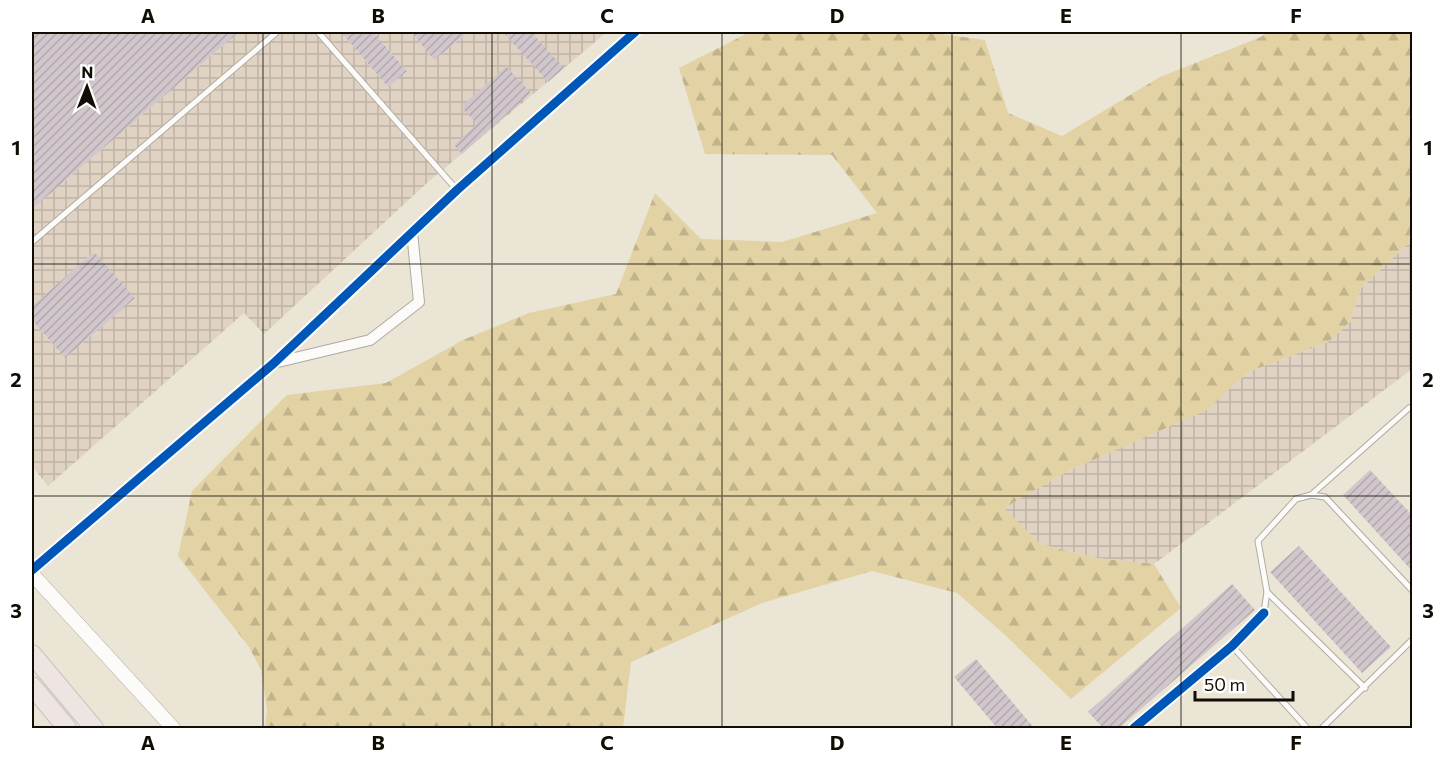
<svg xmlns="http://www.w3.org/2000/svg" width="1444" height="760" viewBox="0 0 1444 760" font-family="Commissioner,sans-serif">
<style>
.industrial{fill:url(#industrial-grid)}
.forest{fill:url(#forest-firs)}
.building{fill:url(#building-hatch)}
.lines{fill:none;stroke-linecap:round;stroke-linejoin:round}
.lane-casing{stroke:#afab9e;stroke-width:7}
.street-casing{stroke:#afab9e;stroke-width:12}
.secondary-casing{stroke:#afab9e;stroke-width:15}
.highway-casing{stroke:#c8c5be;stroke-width:20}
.lane{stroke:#fcfbf9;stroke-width:5}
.street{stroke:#fcfbf9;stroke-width:10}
.secondary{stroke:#fcfbf9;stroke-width:14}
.highway{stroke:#eee4e2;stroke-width:18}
.cycleway-casing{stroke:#fff;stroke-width:13}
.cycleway{stroke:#0057b8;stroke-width:9}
.grid{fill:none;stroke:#110d04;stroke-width:1.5;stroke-opacity:0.55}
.neatline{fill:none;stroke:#110d04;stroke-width:2}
.grid-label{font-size:20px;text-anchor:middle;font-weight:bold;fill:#110d04}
</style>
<defs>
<pattern id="industrial-grid" width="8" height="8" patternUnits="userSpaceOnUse" patternTransform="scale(1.5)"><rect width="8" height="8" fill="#e0d3c4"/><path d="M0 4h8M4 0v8" fill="none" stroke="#bfb4a7"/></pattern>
<pattern id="forest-firs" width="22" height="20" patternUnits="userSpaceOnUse" patternTransform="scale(1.5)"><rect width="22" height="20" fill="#e2d2a4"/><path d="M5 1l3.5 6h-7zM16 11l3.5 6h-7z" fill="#c1b38c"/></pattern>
<pattern id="building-hatch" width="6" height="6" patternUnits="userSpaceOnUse" patternTransform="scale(1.5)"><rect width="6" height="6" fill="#d1c6cb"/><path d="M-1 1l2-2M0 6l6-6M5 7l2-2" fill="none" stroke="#b2a9ad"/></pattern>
</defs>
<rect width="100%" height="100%" fill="#eae5d4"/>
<!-- industrial -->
<g class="industrial">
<polygon points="239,32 341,32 388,87 407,71 373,32 411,32 434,60 469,32 607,32 428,182 264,334 244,313 48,486 32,466 32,320 65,358 134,298 94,252 32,306 32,209"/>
<polygon points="1412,240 1412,369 1154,564 1096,558 1040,544 1003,508 1068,471 1206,410 1248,372 1328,342 1350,322 1361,288"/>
</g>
<!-- forest -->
<polygon class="forest" points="750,32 926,32 985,40 1008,113 1062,136 1160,77 1261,37 1268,32 1412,32 1412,240 1361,288 1350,322 1328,342 1248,372 1207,410 1068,471 1004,508 1040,544 1096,558 1154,564 1181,608 1071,699 1004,634 957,593 872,571 762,603 631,662 623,728 265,728 267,710 261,670 249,647 178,556 192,491 287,395 386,383 463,340 529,313 616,294 655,193 701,239 782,242 877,213 832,155 705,154 679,68"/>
<!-- building -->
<g class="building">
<polygon points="32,32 239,32 32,209"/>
<polygon points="341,32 373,32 407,71 388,87"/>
<polygon points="411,32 469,32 434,60"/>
<polygon points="503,32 531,32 564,68 548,82"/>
<polygon points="506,66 531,93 462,154 454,145 477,124 461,107"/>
<polygon points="94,252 135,298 65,358 32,320 32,306"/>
<polygon points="1370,470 1413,516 1413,572 1343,495"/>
<polygon points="1299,546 1391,647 1362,673 1270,572"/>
<polygon points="1232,584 1255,610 1118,729 1104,729 1088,712"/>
<polygon points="976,659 1035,729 998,729 954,677"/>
</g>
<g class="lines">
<!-- lane casing -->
<g class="lane-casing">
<g id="lane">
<polyline points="318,32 457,190"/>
<polyline points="32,242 277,32"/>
<polyline points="1311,495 1409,408"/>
<polyline points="1267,592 1365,688"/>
<polyline points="1264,612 1267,592 1258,541 1296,499 1311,495 1325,497 1412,590"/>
<polyline points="1232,646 1307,728"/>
<polyline points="1322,728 1412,640"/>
</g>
</g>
<!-- street casing -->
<g class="street-casing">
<g id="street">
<polyline points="274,363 370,340 419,302 412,232"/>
<polyline points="32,570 274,363 457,190 635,32"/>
<polyline points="1134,728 1232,646 1264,613"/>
</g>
</g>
<!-- secondary casing -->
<g class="secondary-casing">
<polyline id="secondary" points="32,574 173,728"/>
</g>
<!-- highway casing -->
<g class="highway-casing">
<g id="highway">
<polyline points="32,654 94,728"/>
<polyline points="32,686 67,728"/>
</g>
</g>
<!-- lane -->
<use href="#lane" class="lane"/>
<!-- street -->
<use href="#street" class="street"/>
<!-- secondary -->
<use href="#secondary" class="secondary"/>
<!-- highway -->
<use href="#highway" class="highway"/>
<!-- cycleway casing -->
<g class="cycleway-casing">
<g id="cycleway">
<polyline points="32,570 274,363 457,190 635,32"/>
<polyline points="1134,728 1232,646 1264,613"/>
</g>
</g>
<!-- cycleway -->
<use href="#cycleway" class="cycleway"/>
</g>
<!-- grid -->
<path class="grid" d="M263,32V728M492,32V728M722,32V728M952,32V728M1181,32V728M32,264H1412M32,496H1412"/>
<!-- border -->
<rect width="1444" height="760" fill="none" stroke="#ffffff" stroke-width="66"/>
<!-- north arrow -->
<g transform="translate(87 87) rotate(1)" stroke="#ffffff" stroke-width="4.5" paint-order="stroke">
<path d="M0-4.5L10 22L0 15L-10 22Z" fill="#110d04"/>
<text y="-9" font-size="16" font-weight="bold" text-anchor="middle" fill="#110d04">N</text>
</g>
<!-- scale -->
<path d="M1195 691v9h98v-9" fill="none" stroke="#110d04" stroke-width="3"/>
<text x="1204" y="691" font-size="18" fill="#110d04" stroke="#ffffff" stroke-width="4.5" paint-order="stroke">50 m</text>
<rect x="33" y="33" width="1378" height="694" class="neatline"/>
<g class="grid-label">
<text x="148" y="23">A</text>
<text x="378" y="23">B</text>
<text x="607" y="23">C</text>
<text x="837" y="23">D</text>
<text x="1066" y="23">E</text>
<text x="1296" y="23">F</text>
<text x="16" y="155">1</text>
<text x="1428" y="155">1</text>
<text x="16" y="387">2</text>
<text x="1428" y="387">2</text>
<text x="16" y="618">3</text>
<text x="1428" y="618">3</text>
<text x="148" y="750">A</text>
<text x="378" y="750">B</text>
<text x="607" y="750">C</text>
<text x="837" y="750">D</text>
<text x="1066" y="750">E</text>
<text x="1296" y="750">F</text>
</g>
</svg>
